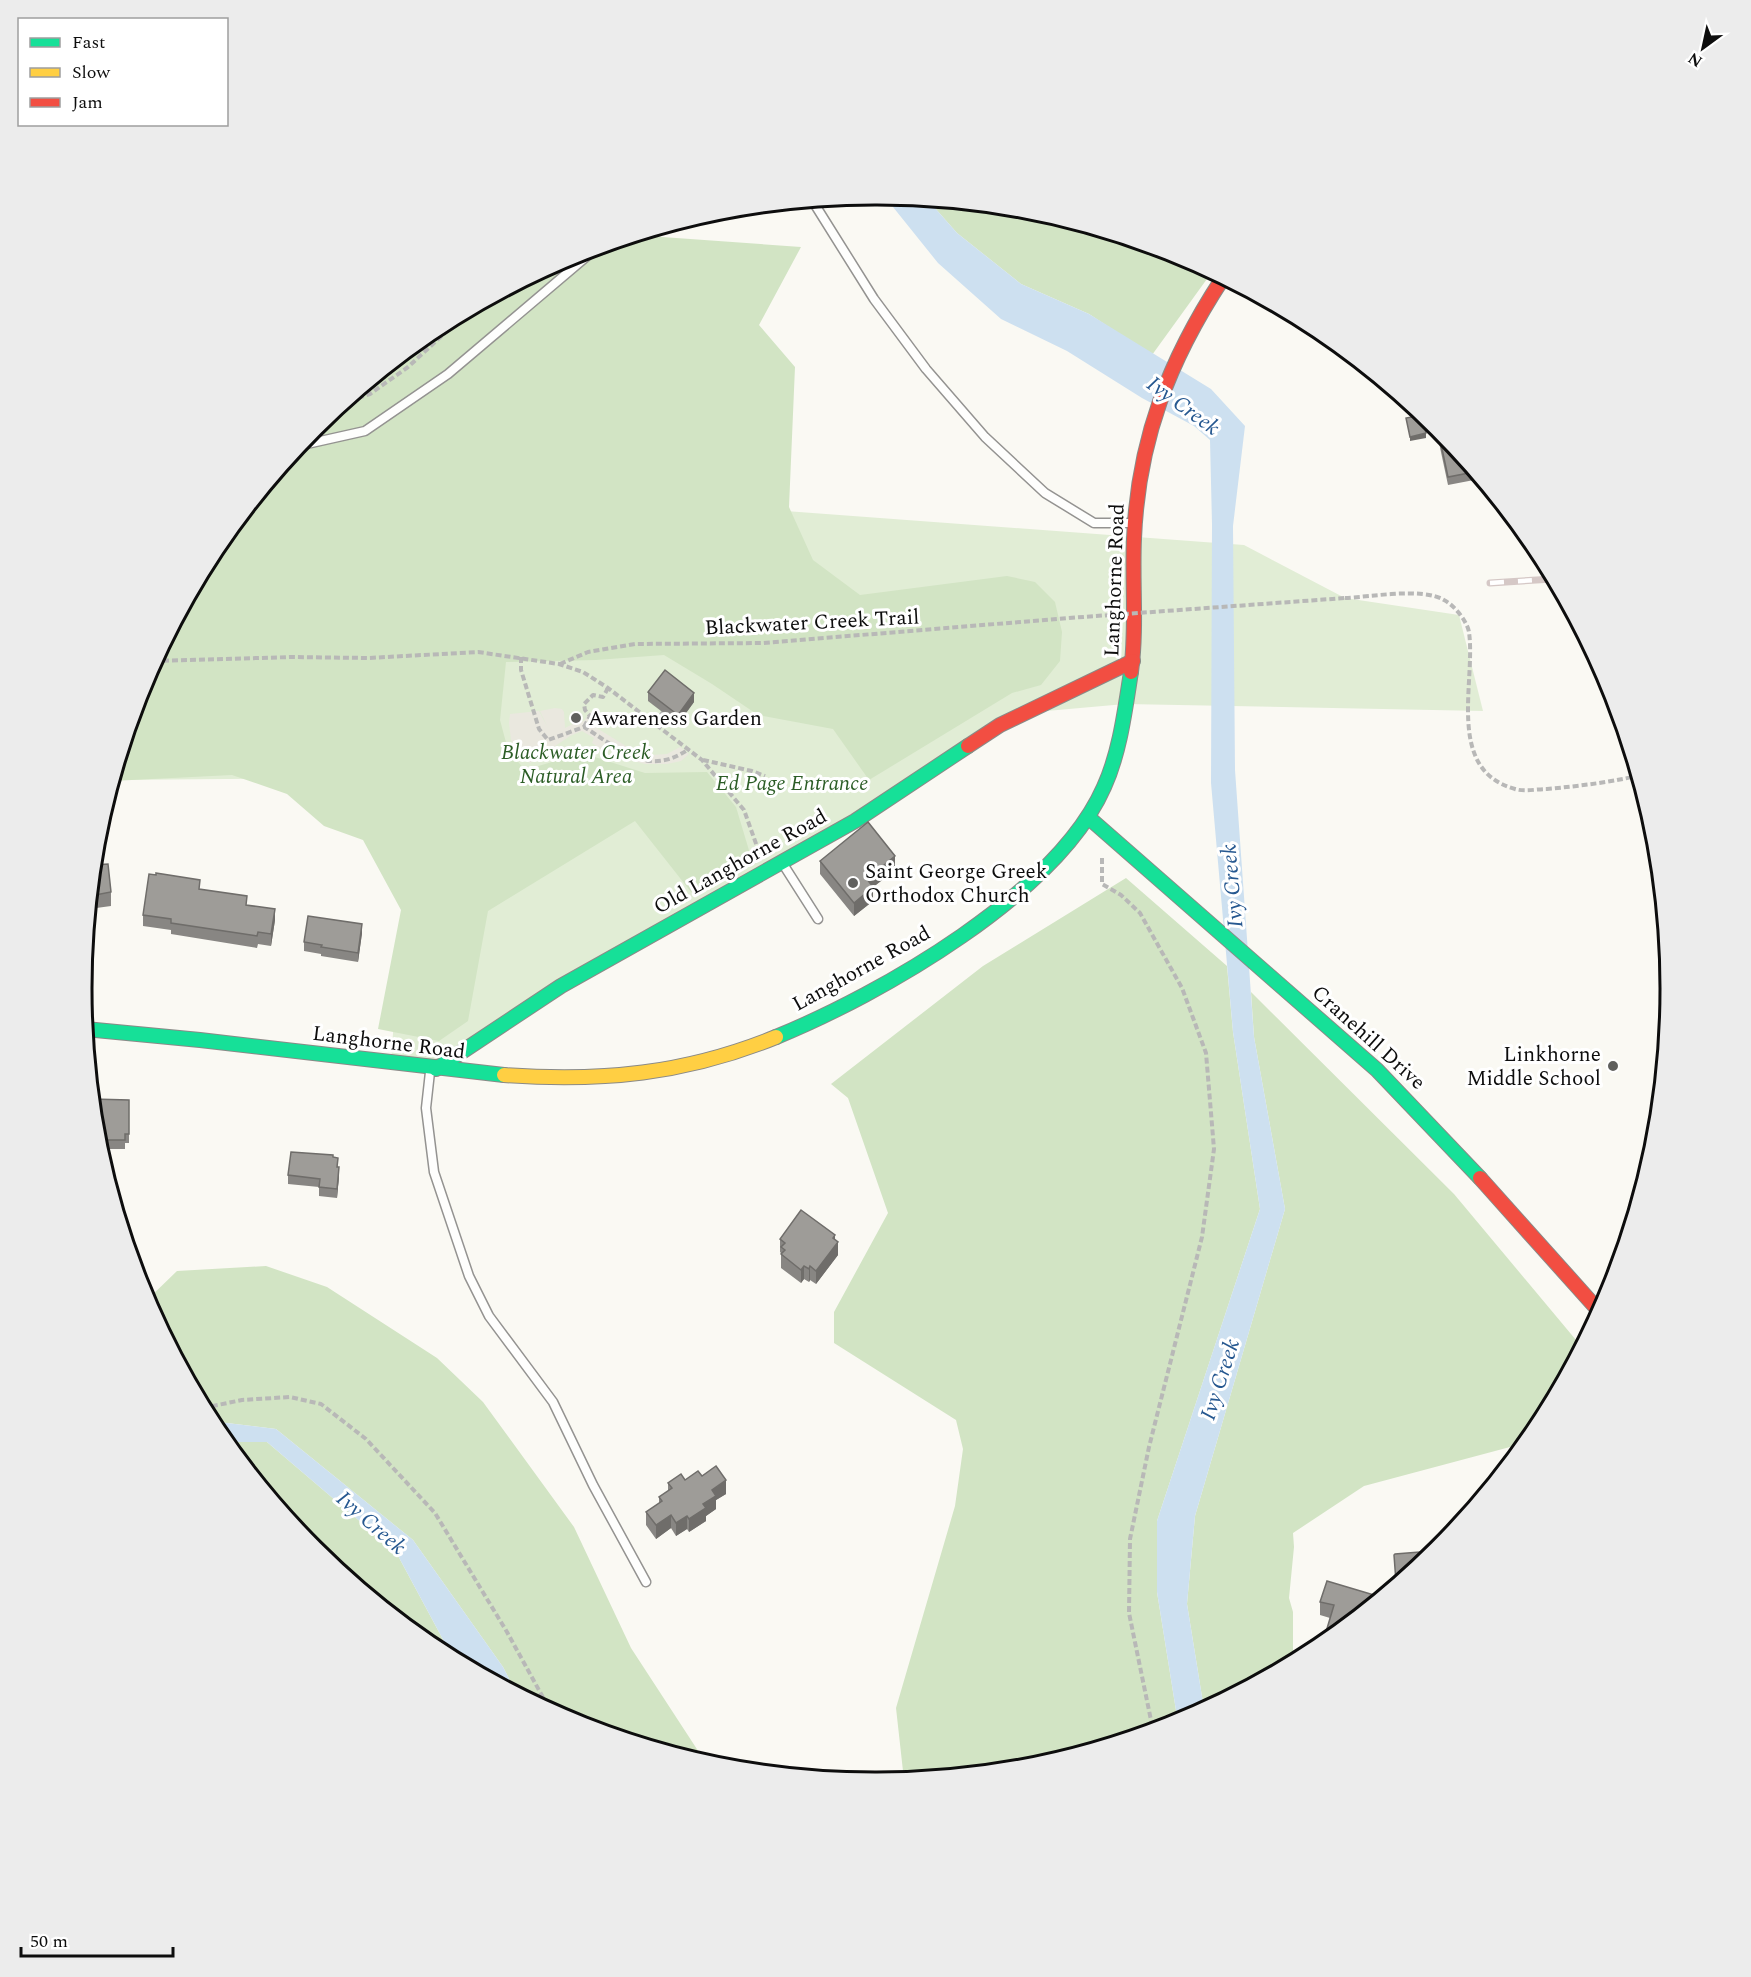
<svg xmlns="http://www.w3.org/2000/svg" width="1751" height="1977" viewBox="0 0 1751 1977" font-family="Spectral,serif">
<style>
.green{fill:#e1edd5}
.forest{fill:#d2e4c4}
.plaza{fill:#eae8df}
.water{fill:#cde0f0}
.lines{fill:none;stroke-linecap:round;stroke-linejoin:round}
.lane-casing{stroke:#949391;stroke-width:11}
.fast-casing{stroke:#8a8a87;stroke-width:16}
.slow-casing{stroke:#8a8a87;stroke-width:16}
.jam-casing{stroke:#8a8a87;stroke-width:16}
.path{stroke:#b8b8b7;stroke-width:4;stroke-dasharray:6 3;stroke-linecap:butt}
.lane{stroke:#fefefd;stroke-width:8}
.fast{stroke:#16e098;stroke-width:14}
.slow{stroke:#ffcf43;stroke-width:14}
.jam{stroke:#f24e42;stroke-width:14}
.rail-casing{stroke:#d5c8c6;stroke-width:7}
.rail{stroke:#fff;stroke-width:4.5;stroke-dasharray:14;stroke-linecap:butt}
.path-bridge{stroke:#b8b8b7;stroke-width:4;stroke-dasharray:6 3;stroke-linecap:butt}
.wall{fill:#888683}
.shaded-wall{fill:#6f6d6a}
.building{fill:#9e9c98;stroke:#6f6d6a;stroke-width:1.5}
.poi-dot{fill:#60605e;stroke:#fff;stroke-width:2}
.labels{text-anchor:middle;stroke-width:6;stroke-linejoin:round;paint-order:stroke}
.street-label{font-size:21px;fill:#0d0d0d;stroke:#fff}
.poi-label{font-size:21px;fill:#0d0d0d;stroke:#fff;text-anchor:start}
.park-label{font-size:21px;font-style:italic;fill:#2c5d26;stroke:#fff}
.water-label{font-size:22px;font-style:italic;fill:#265890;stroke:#fff}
.rim{fill:none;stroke:#0d0d0d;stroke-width:3}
</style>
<rect width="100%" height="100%" fill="#faf9f3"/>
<!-- green -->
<polygon class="green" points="719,506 1244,545 1345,598 1459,615 1483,711 1125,704 1024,713 436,1069 391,1063 406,840 328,778 112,780 142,684"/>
<!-- forest -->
<g class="forest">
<polygon points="927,199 1031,209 1180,255 1212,272 1152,355 1089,314 1021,284 957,233"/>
<polygon points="634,235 801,247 759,325 795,367 789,507 813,560 860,595 1007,576 1035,582 1055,602 1062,632 1060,661 1041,685 1012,693 869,780 833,729 758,715 712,684 664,655 596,660 506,662 500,720 508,750 525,770 582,753 645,773 707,772 736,807 751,857 691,892 635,821 488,911 468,1021 439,1041 378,1029 401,910 363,840 324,826 287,794 232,775 112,781 142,684 215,547 314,426 434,328 572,254"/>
<polygon points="1126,878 1227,966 1233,1032 1260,1209 1157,1521 1157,1592 1178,1723 1030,1768 904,1780 896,1708 955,1506 963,1449 956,1420 834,1343 834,1312 888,1213 848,1098 831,1084 983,966"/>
<polygon points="1251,992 1454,1194 1581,1346 1536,1430 1525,1443 1364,1486 1293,1533 1294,1547 1289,1598 1293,1612 1293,1662 1204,1709 1187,1604 1195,1516 1285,1209 1254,1037"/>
<polygon points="266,1266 327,1287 437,1358 483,1402 574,1527 631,1648 706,1763 571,1722 517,1694 503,1667 413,1540 276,1429 210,1421 146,1301 177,1271"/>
<polygon points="225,1442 267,1442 396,1552 454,1660 434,1649 313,1550"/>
</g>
<!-- plaza -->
<polygon class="plaza" points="555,708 562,709 564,712 565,728 575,723 584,721 590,712 594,714 587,722 634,751 652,755 667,754 680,747 689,754 681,761 667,764 645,764 626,759 604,744 601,749 592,743 594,738 582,731 570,736 530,763 522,758 511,740 509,723 510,714 539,711 548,728 540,711"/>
<!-- water -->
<g class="water">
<polygon points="891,196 927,199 957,233 1021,284 1089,314 1211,389 1245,426 1233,526 1235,770 1254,1037 1285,1209 1195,1516 1187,1604 1204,1709 1178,1723 1157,1592 1157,1521 1260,1209 1233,1032 1211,783 1212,524 1210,440 1194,426 1142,398 1067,351 1001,319 938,263 893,207"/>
<polygon points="210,1421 276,1429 413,1540 503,1667 517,1694 454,1660 396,1552 267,1442 225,1442"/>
</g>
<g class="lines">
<!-- lane casing -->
<g class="lane-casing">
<g id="lane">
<polyline points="812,200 874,299 926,369 985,437 1045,493 1094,523 1131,523"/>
<polyline points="298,446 365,431 448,374 599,246"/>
<polyline points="783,864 818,919"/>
<polyline points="430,1072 426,1108 434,1172 469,1276 489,1316 553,1402 593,1485 646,1582"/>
</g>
</g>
<!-- fast casing -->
<g class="fast-casing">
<g id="fast">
<polyline points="1088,817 1377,1070 1480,1178"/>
<polyline points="85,1029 200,1040 504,1075"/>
<path d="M776,1037C881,994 1057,894 1104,787C1120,752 1125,710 1131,672"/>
<polyline points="436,1069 561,986 855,821 968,746"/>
</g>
</g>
<!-- slow casing -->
<g class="slow-casing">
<path id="slow" d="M504,1075C602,1082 685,1074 776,1037"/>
</g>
<!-- jam casing -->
<g class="jam-casing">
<g id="jam">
<path d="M1131,672C1137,628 1132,583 1134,539C1138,440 1169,360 1223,278"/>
<polyline points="968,746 1000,725 1133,661"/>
<polyline points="1480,1178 1599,1311"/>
</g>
</g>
<!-- path -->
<g class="path">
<polyline points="341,404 370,394 408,367 447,331"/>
<path d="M1345,598C1371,597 1422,587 1444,600C1454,605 1467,621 1469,632C1476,683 1445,770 1515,789C1524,792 1537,789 1547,789C1579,786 1605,783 1637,776"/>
<path d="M521,657V670L539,729L548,740L584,727C620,749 647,778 689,749"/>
<polyline points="154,661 293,657 368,658 478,652 559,664 583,672 608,688 702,760 744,810 759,852"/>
<polyline points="560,664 588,652 635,644 763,643 1069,618"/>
<polyline points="655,723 663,712"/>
<polyline points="584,727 590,716 585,710 584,704 593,695 603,697 608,688"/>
<polyline points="703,760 752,771 765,776"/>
<polyline points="1102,858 1102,884 1121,895 1140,913 1182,988 1206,1053 1214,1149 1202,1237 1149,1447 1130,1539 1129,1613 1153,1730"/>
<polyline points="203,1408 242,1400 290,1397 321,1404 366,1439 435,1513 507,1632 551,1712"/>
</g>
<!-- lane -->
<use href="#lane" class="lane"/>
<!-- fast -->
<use href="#fast" class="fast"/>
<!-- slow -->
<use href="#slow" class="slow"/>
<!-- jam -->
<use href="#jam" class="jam"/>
<!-- rail casing -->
<g class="rail-casing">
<polyline id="rail" points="1490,583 1553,579"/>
</g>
<!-- rail -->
<use href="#rail" class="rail"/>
<!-- path-bridge -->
<polyline class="path-bridge" points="1069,618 1345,598"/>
</g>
<!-- wall -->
<g class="wall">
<polygon points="1438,430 1474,472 1474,480 1448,485 1438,438"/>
<polygon points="648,692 694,702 678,724 648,701"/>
<polygon points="820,861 895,870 873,887 873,901 854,916 820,874"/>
<polygon points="93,865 111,892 111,906 89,909"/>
<polygon points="200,889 247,905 275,920 271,946 258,944 257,948 171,934 171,930 143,926 143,915"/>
<polygon points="362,933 358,962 321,956 321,954 304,951 304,942"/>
<polygon points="92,1099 129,1100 129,1143 125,1143 125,1149 104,1149 104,1143 100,1143 100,1137 96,1137"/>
<polygon points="333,1157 338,1167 339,1176 337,1198 319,1196 319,1187 288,1184 288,1175"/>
<polygon points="780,1239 835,1239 838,1255 816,1284 810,1280 809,1282 804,1279 801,1283 781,1268 781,1253 780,1252"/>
<polygon points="702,1476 726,1494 716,1500 716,1509 706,1516 706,1521 689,1532 687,1529 676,1536 671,1528 656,1539 646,1525 646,1512 659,1503 659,1497 668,1491 668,1483"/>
<polygon points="1320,1602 1374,1602 1323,1644 1330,1618 1320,1615"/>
</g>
<!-- shaded-wall -->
<g class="shaded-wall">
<polygon points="1426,433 1426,438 1410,441 1410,437"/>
<polygon points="694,693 694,702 678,724 678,715"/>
<polygon points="895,856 895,870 867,892 867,879"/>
<polygon points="873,887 873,901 854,916 854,903"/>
<polygon points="275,909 275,920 271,946 271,934"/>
<polygon points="362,924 362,933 358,962 358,953"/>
<polygon points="339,1167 339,1176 337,1198 337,1189"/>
<polygon points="835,1235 835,1246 838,1242 838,1255 816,1284 816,1271"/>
<polygon points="804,1266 804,1279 801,1283 801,1270"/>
<polygon points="810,1266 810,1280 809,1282 809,1269"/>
<polygon points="726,1480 726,1494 716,1500 716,1509 706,1516 706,1521 689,1532 689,1519 703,1504 712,1490"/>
<polygon points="671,1515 671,1528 656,1539 656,1525"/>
<polygon points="687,1516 687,1529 676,1536 676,1523"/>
</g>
<!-- building -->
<g class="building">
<polygon points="1422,415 1426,433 1410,437 1406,418"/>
<polygon points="1438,430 1440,430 1474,472 1448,477"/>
<polygon points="665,670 694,693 678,715 648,692"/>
<polygon points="868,822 895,856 867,879 873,887 854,903 820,861"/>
<polygon points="108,864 111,892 90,896 93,865"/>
<polygon points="156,873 200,880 199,889 247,896 246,905 275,909 271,934 258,932 257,936 171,923 171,919 143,915 149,874 156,875"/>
<polygon points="308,916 362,924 358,953 321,947 322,945 304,942"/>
<polygon points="92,1099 129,1100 129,1134 125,1134 125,1140 104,1140 104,1134 100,1134 100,1128 95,1128"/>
<polygon points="291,1152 333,1155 333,1157 338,1158 337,1167 339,1167 337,1189 319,1187 320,1179 288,1175"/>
<polygon points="801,1210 835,1235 833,1238 838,1242 816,1271 810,1266 809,1269 804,1266 801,1270 781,1254 785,1250 781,1247 785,1243 780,1239"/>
<polygon points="716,1466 726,1480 712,1490 716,1496 703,1504 706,1508 689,1519 687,1516 676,1523 671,1515 656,1525 646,1512 662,1501 659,1497 672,1488 668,1483 681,1474 685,1480 698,1471 702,1476"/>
<polygon points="1432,1551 1433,1554 1399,1581 1396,1582 1394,1555 1395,1554"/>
<polygon points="1327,1581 1374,1595 1371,1604 1325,1642 1323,1642 1334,1605 1320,1602"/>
</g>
<!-- markers -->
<g class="poi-dot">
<circle cx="576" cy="718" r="6"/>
<circle cx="853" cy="883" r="6"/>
<circle cx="1613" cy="1066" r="6"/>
</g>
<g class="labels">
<!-- street labels -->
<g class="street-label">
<text transform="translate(1114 580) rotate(-88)" y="7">Langhorne Road</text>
<text transform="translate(812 622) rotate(-3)" y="7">Blackwater Creek Trail</text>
<text transform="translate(740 861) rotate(-29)" y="7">Old Langhorne Road</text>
<text transform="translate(861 968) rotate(-29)" y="7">Langhorne Road</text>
<text transform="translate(1369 1037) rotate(42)" y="7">Cranehill Drive</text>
<text transform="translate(389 1042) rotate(7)" y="7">Langhorne Road</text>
</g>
<!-- poi labels -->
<g class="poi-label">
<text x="588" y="725">Awareness Garden</text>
<text x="865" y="878">Saint George Greek<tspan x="865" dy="24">Orthodox Church</tspan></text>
<text x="1601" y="1061" text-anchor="end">Linkhorne<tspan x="1601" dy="24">Middle School</tspan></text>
</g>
<!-- park labels -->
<g class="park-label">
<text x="576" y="759">Blackwater Creek<tspan x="576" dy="24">Natural Area</tspan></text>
<text x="792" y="790">Ed Page Entrance</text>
</g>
<!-- water labels -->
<g class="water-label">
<text transform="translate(1184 405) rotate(36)" y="8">Ivy Creek</text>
<text transform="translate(1231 886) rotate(-95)" y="8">Ivy Creek</text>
<text transform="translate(1219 1379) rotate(-72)" y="8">Ivy Creek</text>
<text transform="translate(372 1522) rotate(41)" y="8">Ivy Creek</text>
</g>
</g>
<!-- crop -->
<path d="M0 0H1751V1977H0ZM875 205H877A783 783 0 0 1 1660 988V989A783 783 0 0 1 877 1772H875A783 783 0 0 1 92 989V988A783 783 0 0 1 875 205Z" fill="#ececec" fill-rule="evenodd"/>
<path class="rim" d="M875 205H877A783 783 0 0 1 1660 988V989A783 783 0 0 1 877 1772H875A783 783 0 0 1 92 989V988A783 783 0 0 1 875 205Z"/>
<!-- legend -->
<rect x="18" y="18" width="210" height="108" fill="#ffffff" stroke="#9e9e9e" stroke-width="1.5"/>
<rect x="30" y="38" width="30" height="9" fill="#16e098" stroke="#9e9e9e" stroke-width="1.5"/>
<text x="72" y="48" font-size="18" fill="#0d0d0d">Fast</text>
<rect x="30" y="68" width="30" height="9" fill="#ffcf43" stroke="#9e9e9e" stroke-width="1.5"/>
<text x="72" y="78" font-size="18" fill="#0d0d0d">Slow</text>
<rect x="30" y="98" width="30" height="9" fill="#f24e42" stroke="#9e9e9e" stroke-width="1.5"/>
<text x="72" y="108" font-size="18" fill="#0d0d0d">Jam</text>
<!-- north arrow -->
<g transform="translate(1703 48) rotate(213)" stroke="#ffffff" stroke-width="4.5" paint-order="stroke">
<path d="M0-4.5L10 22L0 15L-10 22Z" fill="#0d0d0d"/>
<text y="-9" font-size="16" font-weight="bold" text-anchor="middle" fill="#0d0d0d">N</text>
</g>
<!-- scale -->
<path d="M21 1947v9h152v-9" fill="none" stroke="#0d0d0d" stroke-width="3"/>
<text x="30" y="1947" font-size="18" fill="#0d0d0d" stroke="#ffffff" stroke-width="4.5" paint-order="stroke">50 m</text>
</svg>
